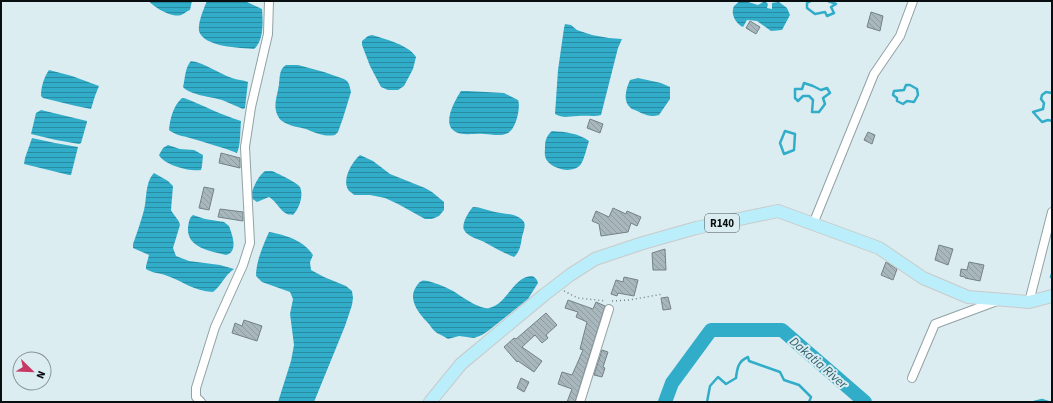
<svg xmlns="http://www.w3.org/2000/svg" width="1053" height="403" viewBox="0 0 1053 403" font-family="'Source Sans 3',sans-serif">
<style>
.water{fill:url(#water-rules)}
.lines{fill:none;stroke-linecap:round;stroke-linejoin:round}
.stream{stroke:#32adc9;stroke-width:2.5}
.river{stroke:#32adc9;stroke-width:14}
.building{fill:url(#building-back-hatch);stroke:#748287}
.minor-casing{stroke:#92a1a5;stroke-width:10}
.primary-casing{stroke:#c9caca;stroke-width:14}
.path{stroke:#768285;stroke-width:1.5;stroke-dasharray:1 3;stroke-linecap:butt}
.minor{stroke:#fff;stroke-width:8}
.primary{stroke:#baeefb;stroke-width:12}
.labels{text-anchor:middle;stroke-width:4;stroke-linejoin:round;paint-order:stroke}
.shield{fill:#dcedf1;stroke:#485154;stroke-width:1}
.shield-label{font-size:11px;font-weight:bold;fill:#090e10}
.water-label{font-size:13px;font-style:italic;fill:#2e5f6c;stroke:#dcedf1}
</style>
<defs>
<pattern id="water-rules" width="6" height="5" patternUnits="userSpaceOnUse"><rect width="6" height="5" fill="#32adc9"/><path d="M0 2.5h6" fill="none" stroke="#298ba2"/></pattern>
<pattern id="building-back-hatch" width="6" height="6" patternUnits="userSpaceOnUse"><rect width="6" height="6" fill="#a8b7bc"/><path d="M-1 5l2 2M0 0l6 6M5-1l2 2" fill="none" stroke="#8f9ca1"/></pattern>
</defs>
<rect width="100%" height="100%" fill="#dcedf1"/>
<!-- water -->
<g class="water">
<path d="M149,1H192L190,10C187,11 184,14 181,15C173,18 154,8 149,1Z"/>
<path d="M207,1H245L262,9C263,21 264,41 254,49C241,48 203,47 199,31C198,22 203,11 206,3Z"/>
<path d="M739,1H745L758,5L765,1L768,4L767,8L772,9V3L779,2L787,8L790,15L782,30L771,31L757,21L747,20L743,27C736,24 730,14 734,6C736,4 738,3 739,1Z"/>
<path d="M565,24L571,25L577,30L592,35L609,38L622,39L618,48L601,115C594,117 586,115 578,116C567,116 565,119 555,114L558,70L564,28Z"/>
<path d="M372,35C385,39 409,45 416,57L413,69L404,86L398,90H388L381,87L370,66L362,45V41L368,36Z"/>
<path d="M191,61C205,63 218,73 232,78C237,80 243,80 248,82L245,108L243,109C236,106 229,103 222,100C212,97 190,95 183,87C185,79 185,67 191,61Z"/>
<path d="M286,65H298L324,72L344,79L347,81L349,84L351,92L343,118L338,132L335,135C324,137 316,133 306,129C298,127 289,126 282,121C279,119 277,115 276,111C274,102 278,93 279,84C280,77 279,69 286,65Z"/>
<path d="M49,70L72,76L99,86L95,96L91,109L76,106L43,98L41,96C41,87 44,77 49,70Z"/>
<path d="M638,78L661,83L670,87V99L659,115C651,117 649,116 641,113C638,111 635,110 632,109C622,102 626,89 630,80Z"/>
<path d="M461,91H467L504,93L518,100C521,107 516,129 508,133C500,137 491,134 484,134C475,133 461,137 453,130C443,122 455,100 461,91Z"/>
<path d="M182,98H184C203,105 221,115 241,121C240,131 241,144 237,153C222,147 206,143 190,138C183,136 175,135 169,130C170,119 173,106 182,98Z"/>
<polygon points="41,110 87,121 87,122 81,143 79,144 56,140 31,134 36,113"/>
<path d="M552,131C566,132 578,133 589,141C587,147 584,160 581,164C573,175 551,169 546,159C544,155 545,151 545,147C545,140 547,135 552,131Z"/>
<polygon points="32,138 55,143 78,147 71,175 69,175 24,164 25,158"/>
<path d="M168,145L180,149L194,150L203,155L202,166L201,170C190,172 164,165 159,155L163,148Z"/>
<path d="M360,155L373,161L390,174L425,188L432,192L444,202V210L439,216L432,219H425L398,204L385,198L370,195H354C353,194 351,192 349,191C341,180 352,162 360,155Z"/>
<path d="M265,171C267,171 270,171 272,171C277,173 298,183 300,187C304,196 299,209 293,215C291,214 289,215 287,214C280,211 277,202 269,197L257,202L251,198L250,196C254,187 257,177 265,171Z"/>
<path d="M154,173L168,181L173,186L171,210C173,215 179,219 180,225L173,248L176,256L189,261L220,265L234,269C224,276 222,285 213,292C193,291 183,281 165,275C159,273 152,273 146,269V266L149,255L133,248V244C137,233 141,221 144,210C147,198 145,182 154,173Z"/>
<path d="M473,207C481,207 492,212 501,213C506,214 512,214 516,216C519,217 522,219 524,222C526,226 523,233 522,237C521,244 520,252 514,257C504,253 495,248 486,243C479,239 468,237 464,230C461,224 469,211 473,207Z"/>
<path d="M193,215L205,219L224,222L229,226C232,234 239,252 226,255C211,251 186,248 188,227C189,222 189,218 193,215Z"/>
<path d="M269,232C286,235 303,240 313,255L310,262L311,270L324,277L346,286L352,291L353,298L352,305L345,326L314,402H278L291,361L294,345L290,314L293,299L290,292L262,282L256,276C256,261 263,246 269,232Z"/>
<path d="M532,276C535,277 537,279 538,283L528,299L488,331L482,335L474,338L459,336L448,339C445,337 441,335 437,333C434,331 431,327 429,324C420,315 407,300 416,287C417,285 420,281 422,281C423,280 426,281 428,281C435,283 444,286 451,290C459,294 479,310 489,308C508,304 512,277 532,276Z"/>
</g>
<g class="lines">
<!-- stream -->
<g class="stream">
<polyline points="811,1 807,3 807,8 815,14 825,12 827,16 834,13 831,7 836,4 828,1"/>
<polygon points="804,83 813,86 821,90 827,88 830,93 823,98 825,104 819,112 812,112 813,100 809,96 803,96 798,101 795,98 795,89 802,89"/>
<polygon points="906,85 910,85 917,89 918,95 914,102 907,101 903,104 897,101 897,98 893,95 894,91 904,90"/>
<polyline points="1052,93 1046,92 1042,95 1041,99 1044,103 1043,109 1033,112 1042,122 1048,120 1052,121"/>
<polygon points="785,131 795,134 794,150 784,154 780,143"/>
<polyline points="1052,274 1051,277 1052,277"/>
<path d="M707,402L710,386L718,377L726,384L736,378C737,369 738,361 748,357L749,361L780,372L784,380L799,385L811,397L809,402"/>
<polyline points="1034,402 1042,400 1048,402"/>
</g>
<!-- river -->
<polyline class="river" points="665,402 672,383 711,330 782,330 865,402"/>
</g>
<!-- building -->
<g class="building">
<polygon points="871,12 883,16 880,31 867,27"/>
<polygon points="750,21 760,27 756,34 746,28"/>
<polygon points="590,119 603,124 600,133 587,128"/>
<polygon points="868,132 875,135 872,144 864,140"/>
<polygon points="221,153 240,158 240,168 219,163"/>
<polygon points="204,187 214,189 209,210 199,208"/>
<polygon points="613,208 626,214 627,211 641,217 637,226 631,223 628,232 601,236 599,224 592,221 596,211 609,217"/>
<polygon points="220,209 243,212 243,221 218,217"/>
<polygon points="939,245 953,249 948,265 935,260"/>
<polygon points="665,249 666,270 653,270 652,253"/>
<polygon points="886,262 897,269 893,280 881,275"/>
<polygon points="969,262 984,265 980,281 965,278 965,277 960,276 961,269 967,270"/>
<polygon points="624,277 638,280 634,296 618,293 617,296 611,294 616,280 623,282"/>
<polygon points="668,297 671,309 663,310 661,298"/>
<polygon points="568,300 593,309 596,302 605,306 575,402 567,402 572,389 558,384 562,372 572,375 577,364 583,350 580,349 587,322 576,317 578,312 565,308"/>
<polygon points="546,313 557,325 546,335 548,338 542,343 535,335 522,347 542,361 534,372 518,361 517,362 504,347 514,338 516,339"/>
<polygon points="244,320 262,326 257,341 232,333 235,323 242,326"/>
<polygon points="602,350 608,352 603,367 605,368 602,377 594,375"/>
<polygon points="521,378 529,382 524,392 517,388"/>
</g>
<g class="lines">
<!-- minor casing -->
<g class="minor-casing">
<g id="minor">
<polyline points="813,224 874,74 900,36 913,1"/>
<polyline points="1029,302 1052,212"/>
<polyline points="912,378 935,324 997,301"/>
<polyline points="201,402 196,397 196,388 215,327 243,265 250,243 245,147 251,107 268,34 269,1"/>
<polyline points="580,402 609,309"/>
</g>
</g>
<!-- primary casing -->
<g class="primary-casing">
<polyline id="primary" points="430,402 461,364 544,295 570,275 595,259 643,243 696,228 778,211 879,248 923,278 968,297 1029,302 1052,296"/>
</g>
<!-- path -->
<g class="path">
<polyline points="564,291 578,298 606,301"/>
<polyline points="612,301 629,300 663,294"/>
</g>
<!-- minor -->
<use href="#minor" class="minor"/>
<!-- primary -->
<use href="#primary" class="primary"/>
</g>
<g class="labels">
<!-- shield labels -->
<rect class="shield" x="705" y="214" width="34" height="18" rx="3"/>
<g class="shield-label">
<text x="722" y="227">R140</text>
</g>
<!-- water labels -->
<g class="water-label">
<text transform="translate(819 362) rotate(41)" y="5">Dakatia River</text>
</g>
</g>
<!-- border -->
<rect width="1053" height="403" fill="none" stroke="#090e10" stroke-width="4"/>
<!-- north arrow -->
<g transform="translate(32 371) rotate(113)"><circle r="19" fill="#dcedf1" stroke="#889497"/>
<path d="M0-3L7 15L0 10L-7 15Z" fill="#c73964"/>
<text y="-6" font-size="11" font-weight="bold" text-anchor="middle" fill="#090e10">N</text>
</g>
</svg>
